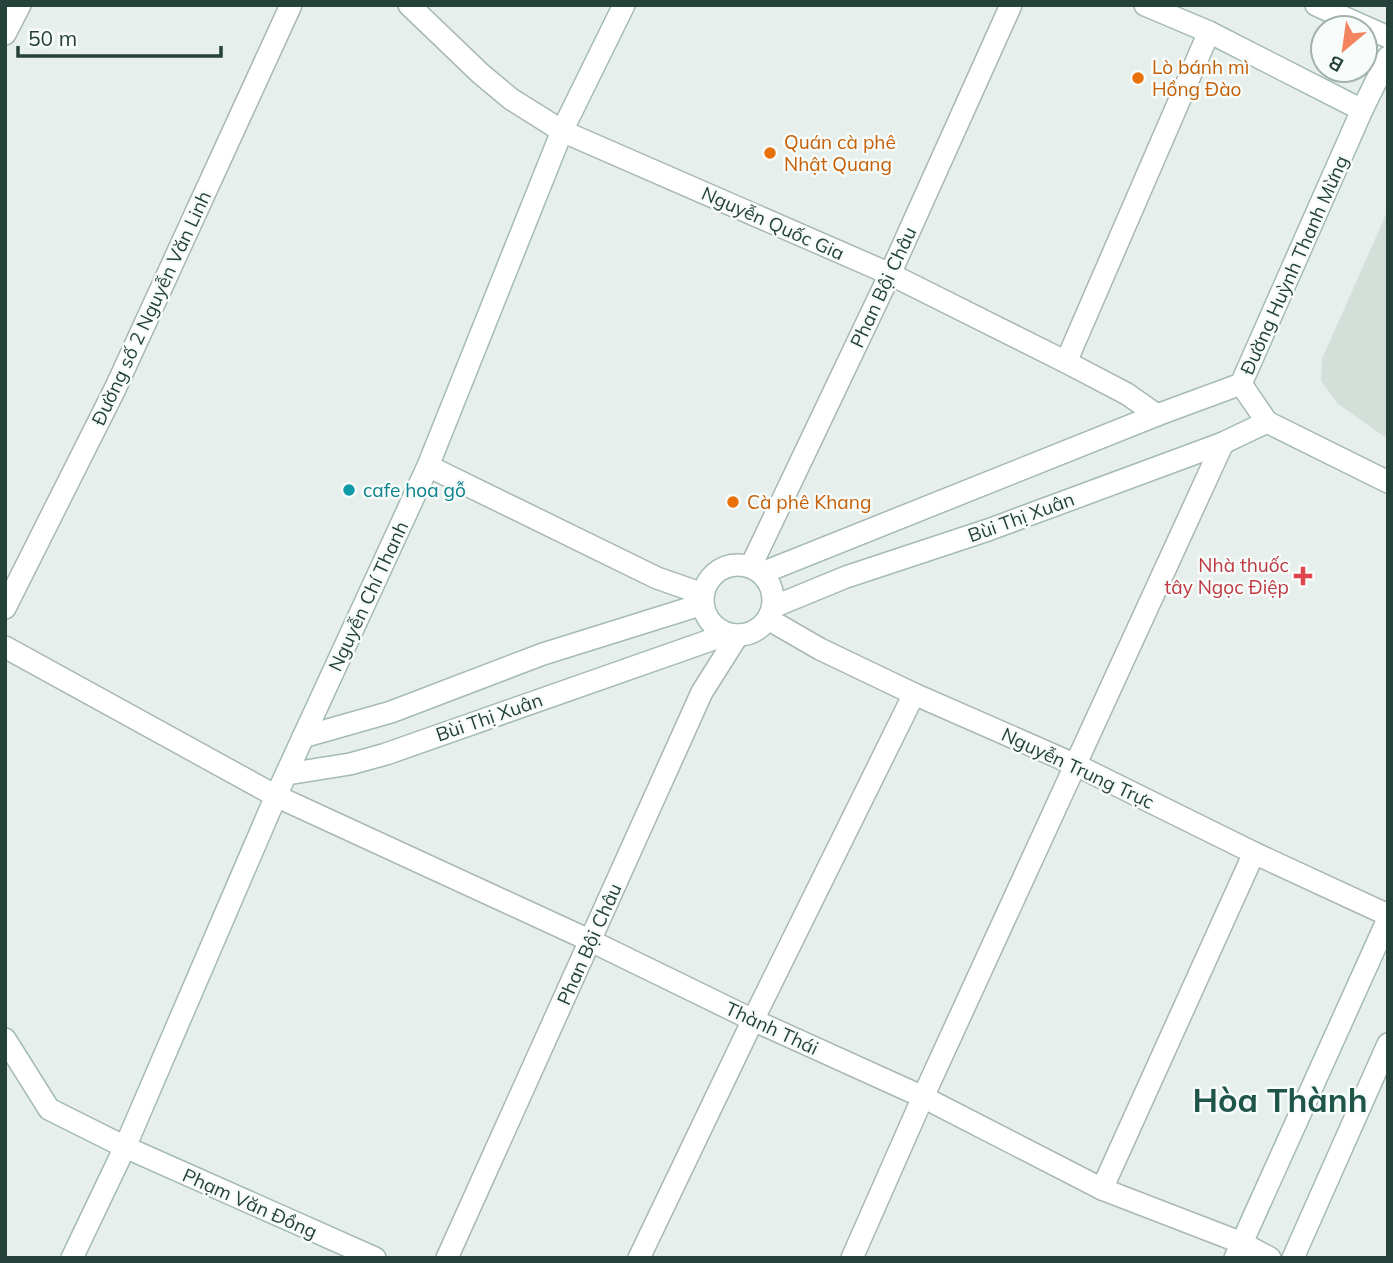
<svg xmlns="http://www.w3.org/2000/svg" width="1393" height="1263" viewBox="0 0 1393 1263" font-family="Mulish,sans-serif">
<style>
.built{fill:#d4dfda}
.lines{fill:none;stroke-linecap:round;stroke-linejoin:round}
.street-casing{stroke:#a8b8b2;stroke-width:24}
.secondary-casing{stroke:#a4bbb3;stroke-width:24}
.street{stroke:#fff;stroke-width:21}
.secondary{stroke:#fff;stroke-width:21}
.food-dot{fill:#e8710a;stroke:#f7fbf9;stroke-width:2.5}
.culture-dot{fill:#0f9aa8;stroke:#f7fbf9;stroke-width:2.5}
.health-dot{fill:#e0444e;stroke:#f7fbf9;stroke-width:2.5}
.labels{text-anchor:middle;stroke-width:5;stroke-linejoin:round;paint-order:stroke}
.food-label{font-size:19px;fill:#c56008;stroke:#f7fbf9;text-anchor:start}
.street-label{font-size:19px;fill:#24423a;stroke:#f7fbf9}
.culture-label{font-size:19px;fill:#0d838f;stroke:#f7fbf9;text-anchor:start}
.health-label{font-size:19px;fill:#be3a42;stroke:#f7fbf9;text-anchor:end}
.town-label{font-size:33px;font-weight:bold;fill:#1f5548;stroke:#f7fbf9}
</style>
<rect width="100%" height="100%" fill="#e6efeb"/>
<!-- built -->
<polygon class="built" points="1388,210 1388,439 1338,404 1321,381 1322,359"/>
<g class="lines">
<!-- street casing -->
<g class="street-casing">
<g id="street">
<polyline points="409,5 481,74 511,99 562,131 890,274 1066,362 1127,394 1157,415"/>
<polyline points="5,34 20,5"/>
<polyline points="1066,362 1209,32"/>
<polyline points="428,466 657,578 703,594"/>
<polyline points="751,566 890,274 1011,5"/>
<polyline points="5,608 115,389 291,5"/>
<polyline points="768,619 820,649 914,694 1076,765 1254,853 1388,915"/>
<polyline points="5,647 276,796 591,941 753,1020 923,1097 1102,1189 1242,1243 1270,1258"/>
<polyline points="1102,1189 1254,853"/>
<polyline points="447,1258 702,692 738,635"/>
<polyline points="639,1258 753,1020 914,694"/>
<polyline points="852,1258 923,1097 1223,443"/>
</g>
</g>
<!-- secondary casing -->
<g class="secondary-casing">
<g id="secondary">
<polyline points="1145,5 1209,32 1362,110"/>
<polyline points="1316,5 1388,37"/>
<polyline points="1241,384 1362,110 1388,57"/>
<polyline points="1241,384 1267,422 1388,482"/>
<circle cx="738" cy="600" r="35"/>
<polyline points="762,573 1157,415 1241,384"/>
<polyline points="773,607 846,577 988,530 1223,443 1267,422"/>
<polyline points="303,737 391,712 543,654 703,604"/>
<polyline points="287,774 350,764 386,754 728,634"/>
<polyline points="5,1039 49,1109 125,1147 375,1258"/>
<polyline points="72,1258 125,1147 276,796 428,466 562,131 624,5"/>
<polyline points="1235,1258 1388,919"/>
<polyline points="1293,1258 1388,1044"/>
</g>
</g>
<!-- street -->
<use href="#street" class="street"/>
<!-- secondary -->
<use href="#secondary" class="secondary"/>
</g>
<!-- markers -->
<g class="food-dot">
<circle cx="1138" cy="78" r="7"/>
<circle cx="770" cy="153" r="7"/>
<circle cx="733" cy="502" r="7"/>
</g>
<circle class="culture-dot" cx="349" cy="490" r="7"/>
<path class="health-dot" d="M1299.5 565.5h7v7h7v7h-7v7h-7v-7h-7v-7h7z"/>
<g class="labels">
<!-- food labels -->
<g class="food-label">
<text x="1152" y="74">Lò bánh mì<tspan x="1152" dy="22">Hồng Đào</tspan></text>
<text x="784" y="149">Quán cà phê<tspan x="784" dy="22">Nhật Quang</tspan></text>
<text x="747" y="509">Cà phê Khang</text>
</g>
<!-- street labels -->
<g class="street-label">
<text transform="translate(773 223) rotate(24)" y="7">Nguyễn Quốc Gia</text>
<text transform="translate(1294 265) rotate(-66)" y="7">Đường Huỳnh Thanh Mừng</text>
<text transform="translate(883 287) rotate(-65)" y="7">Phan Bội Châu</text>
<text transform="translate(151 308) rotate(-65)" y="7">Đường số 2 Nguyễn Văn Linh</text>
<text transform="translate(1021 517) rotate(-20)" y="7">Bùi Thị Xuân</text>
<text transform="translate(368 596) rotate(-65)" y="7">Nguyễn Chí Thanh</text>
<text transform="translate(489 717) rotate(-19)" y="7">Bùi Thị Xuân</text>
<text transform="translate(1078 768) rotate(25)" y="7">Nguyễn Trung Trực</text>
<text transform="translate(589 944) rotate(-66)" y="7">Phan Bội Châu</text>
<text transform="translate(772 1028) rotate(25)" y="7">Thành Thái</text>
<text transform="translate(250 1203) rotate(24)" y="7">Phạm Văn Đồng</text>
</g>
<!-- culture labels -->
<g class="culture-label">
<text x="363" y="497">cafe hoa gỗ</text>
</g>
<!-- health labels -->
<g class="health-label">
<text x="1289" y="572">Nhà thuốc<tspan x="1289" dy="22">tây Ngọc Điệp</tspan></text>
</g>
<!-- town labels -->
<g class="town-label">
<text x="1280" y="1112">Hòa Thành</text>
</g>
</g>
<!-- border -->
<rect width="1393" height="1263" fill="none" stroke="#24423a" stroke-width="14"/>
<!-- north arrow -->
<g transform="translate(1344 49) rotate(209)"><circle r="33" fill="#f7fbf9" stroke="#a3b1ad" stroke-width="2"/>
<path d="M0-5L12 26L0 18L-12 26Z" fill="#f4845f"/>
<text y="-10" font-size="19" font-weight="bold" text-anchor="middle" fill="#24423a">B</text>
</g>
<!-- scale -->
<path d="M18 46v10h203v-10" fill="none" stroke="#24423a" stroke-width="3.5"/>
<text x="28" y="46" font-size="21" fill="#24423a" stroke="#f7fbf9" stroke-width="5" paint-order="stroke">50 m</text>
</svg>
